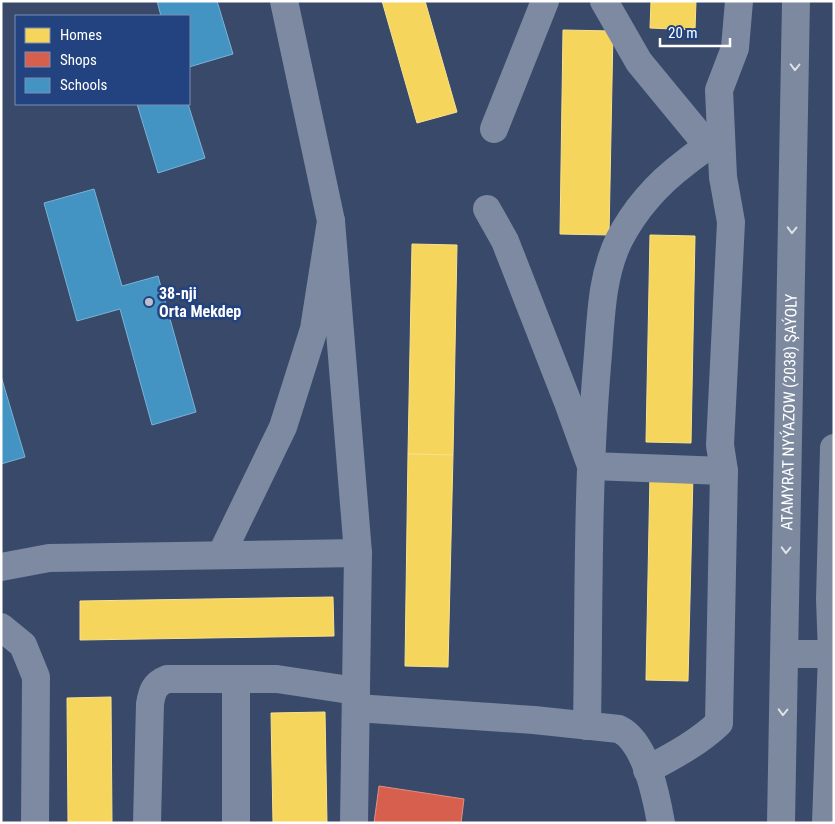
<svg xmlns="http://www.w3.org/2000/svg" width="835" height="824" viewBox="0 0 835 824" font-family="'Roboto Condensed',sans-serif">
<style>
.homes{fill:#f6d55c;stroke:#f9e28d}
.shops{fill:#d6604d;stroke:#e29082}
.schools{fill:#4393c3;stroke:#7bb3d5}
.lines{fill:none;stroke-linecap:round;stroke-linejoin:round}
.minor{stroke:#7d8aa1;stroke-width:28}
.major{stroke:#7c899f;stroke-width:28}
.oneway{stroke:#dee2e7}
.poi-dot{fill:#b9bfcb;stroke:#224280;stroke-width:2}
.labels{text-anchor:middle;stroke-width:5;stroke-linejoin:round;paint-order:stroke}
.poi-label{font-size:16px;font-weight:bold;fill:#fff;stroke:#224280;text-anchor:start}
.street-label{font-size:16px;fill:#fff;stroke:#224280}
</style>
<rect width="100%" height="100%" fill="#38496a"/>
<!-- homes -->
<g class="homes">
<polygon points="382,1 425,1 457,112 417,123"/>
<polygon points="651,1 696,1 695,30 650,28"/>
<polygon points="563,30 613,31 609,235 560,234"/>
<polygon points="650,235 695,236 691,443 646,442"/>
<polygon points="412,244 457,245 453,455 408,454"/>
<polygon points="408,454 453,455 448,667 405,666"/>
<polygon points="650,474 693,475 688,681 646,680"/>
<polygon points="333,597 334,636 80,640 80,601"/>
<polygon points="111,697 112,823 68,823 67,698"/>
<polygon points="325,712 327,823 273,823 271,713"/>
</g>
<!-- shops -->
<polygon class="shops" points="379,786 464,799 461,823 374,823"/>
<!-- schools -->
<g class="schools">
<polygon points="157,1 217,1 233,54 189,67 189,16 161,16"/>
<polygon points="137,104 188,104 205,158 158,173"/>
<polygon points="94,189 122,286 158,276 196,412 152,425 120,309 77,321 44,203"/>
<polygon points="1,376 25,457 1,464"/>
</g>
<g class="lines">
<!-- minor -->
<g class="minor">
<polyline points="604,1 639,62 709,147"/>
<polyline points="494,129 545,1"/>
<polyline points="487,209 505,241 569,405 591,466 724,471"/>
<polyline points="331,221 358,553 354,823"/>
<polyline points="221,555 283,427 314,329 331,221 284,1"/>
<polyline points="1,567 49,558 358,553"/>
<polyline points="1,627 23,645 36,677 35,823"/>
<polyline points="236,680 236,823"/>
<path d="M356,708L534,720L619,729C646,742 656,795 661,823"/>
<path d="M587,726C589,606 587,486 597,366C601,324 600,279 619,240C635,209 657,184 685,163C697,153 709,146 721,136"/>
<path d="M647,770C673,756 698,743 719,723L724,471L720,445L731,222L723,177L719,90L735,48L739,1"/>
<path d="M147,823L150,704C152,692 154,684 167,679H277L356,691"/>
</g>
<!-- major -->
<g class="major">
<polyline points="785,654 834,654"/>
<path id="s1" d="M781,823L796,1"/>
<polyline points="826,823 832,654 830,599 834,448"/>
</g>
</g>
<!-- one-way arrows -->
<defs><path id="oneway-chevron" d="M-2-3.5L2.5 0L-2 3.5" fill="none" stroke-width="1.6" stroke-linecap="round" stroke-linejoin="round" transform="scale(1.25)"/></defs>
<g class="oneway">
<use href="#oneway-chevron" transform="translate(795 67) rotate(91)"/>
<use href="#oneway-chevron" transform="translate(792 230) rotate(91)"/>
<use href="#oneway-chevron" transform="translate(786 550) rotate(91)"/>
<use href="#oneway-chevron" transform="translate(783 712) rotate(91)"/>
</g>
<!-- markers -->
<circle class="poi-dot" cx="149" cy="302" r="5"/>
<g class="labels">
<!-- poi labels -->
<g class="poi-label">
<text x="159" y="299">38-nji<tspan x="159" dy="18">Orta Mekdep</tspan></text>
</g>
<!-- street labels -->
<g class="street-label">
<text dy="6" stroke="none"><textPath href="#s1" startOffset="411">ATAMYRAT NYÝAZOW (2038) ŞAÝOLY</textPath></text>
</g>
</g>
<!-- border -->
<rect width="835" height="824" fill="none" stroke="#ffffff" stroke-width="5"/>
<!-- legend -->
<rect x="15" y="15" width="175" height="90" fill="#224280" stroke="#7a8eb3"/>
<rect x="25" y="28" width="25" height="15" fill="#f6d55c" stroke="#7a8eb3"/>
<text x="60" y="40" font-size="15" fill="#ffffff">Homes</text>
<rect x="25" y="52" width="25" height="15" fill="#d6604d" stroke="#7a8eb3"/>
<text x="60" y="65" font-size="15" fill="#ffffff">Shops</text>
<rect x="25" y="78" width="25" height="15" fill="#4393c3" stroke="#7a8eb3"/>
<text x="60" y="90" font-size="15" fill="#ffffff">Schools</text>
<!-- scale -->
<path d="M660 38v8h70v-8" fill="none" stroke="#ffffff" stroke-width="2.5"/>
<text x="668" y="38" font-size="15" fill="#ffffff" stroke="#224280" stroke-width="4" paint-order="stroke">20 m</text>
</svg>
